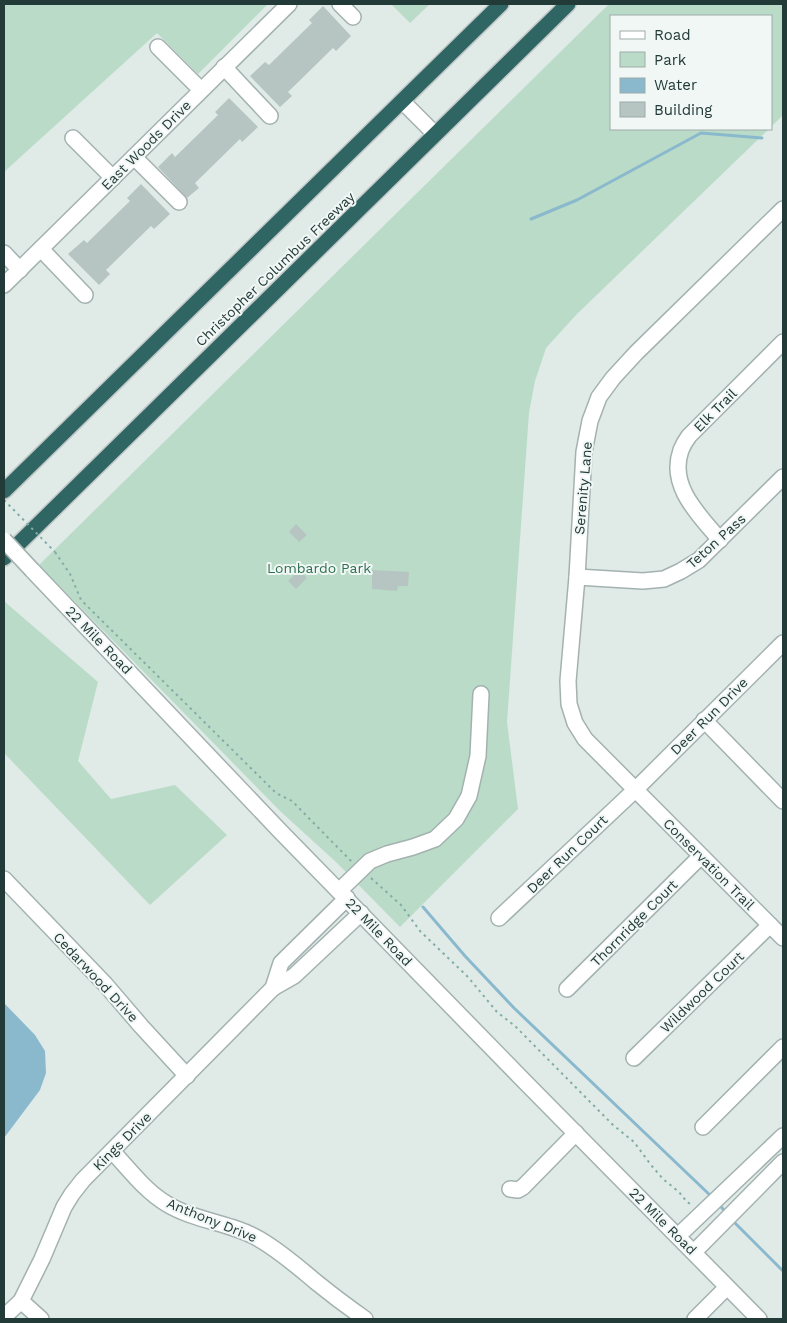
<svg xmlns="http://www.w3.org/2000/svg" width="787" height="1323" viewBox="0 0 787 1323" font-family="'Work Sans',sans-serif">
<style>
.green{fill:#badbc8}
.water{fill:#8ab9ce}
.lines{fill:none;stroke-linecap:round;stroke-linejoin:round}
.stream{stroke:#8ab9ce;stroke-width:3}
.building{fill:#b6c5c1}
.minor-casing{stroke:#a3b2b0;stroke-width:18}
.highway-casing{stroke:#c1c8c7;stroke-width:18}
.path{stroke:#82ada6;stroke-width:2;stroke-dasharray:2.5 4;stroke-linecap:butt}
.minor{stroke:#fff;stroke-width:15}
.highway{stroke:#2f6563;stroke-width:15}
.minor-bridge-casing{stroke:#a3b2b0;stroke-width:18;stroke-linecap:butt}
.path-bridge{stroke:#82ada6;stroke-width:2;stroke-dasharray:2.5 4;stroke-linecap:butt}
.minor-bridge{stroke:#fff;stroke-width:15}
.labels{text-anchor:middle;stroke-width:4;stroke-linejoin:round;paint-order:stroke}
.street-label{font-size:14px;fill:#223a38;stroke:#f1f7f5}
.park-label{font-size:14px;fill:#2e7051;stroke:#f1f7f5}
</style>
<rect width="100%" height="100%" fill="#e0ebe8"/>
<!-- green -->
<g class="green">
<polygon points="4,4 268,4 198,74 157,33 4,172"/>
<polygon points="391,4 430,4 410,23"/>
<polygon points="609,4 783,4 783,115 771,127 771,16 611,16 611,129 769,129 577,314 546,348 535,381 529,413 507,722 518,809 400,927 337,863 280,811 39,565"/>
<polygon points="5,602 98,682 78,761 111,799 175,785 227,835 150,905 4,753 4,604"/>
</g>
<!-- water -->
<polygon class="water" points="4,1003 35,1035 45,1051 46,1073 40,1090 4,1138"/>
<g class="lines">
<!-- stream -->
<g class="stream">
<polyline points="531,219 577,200 701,133 762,138"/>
<polyline points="423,907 465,956 514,1008 712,1197"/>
<polyline points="718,1203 727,1214"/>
<polyline points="732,1220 783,1271"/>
</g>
</g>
<!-- building -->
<g class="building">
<polygon points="323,6 351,36 336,51 333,48 288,92 292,96 280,107 250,76 265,62 269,65 312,23 309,20"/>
<polygon points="229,98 258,127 242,142 240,139 195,183 199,188 187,198 158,167 172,153 175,157 218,115 215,112"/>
<polygon points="141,184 170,214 154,229 151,226 106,270 110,274 99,285 68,254 84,240 87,243 130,201 127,198"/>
<polygon points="296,524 307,535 299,542 289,532"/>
<polygon points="299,570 307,578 296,589 288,581"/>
<polygon points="372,570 409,572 408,586 398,586 397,591 372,589"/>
</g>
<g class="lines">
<!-- minor casing -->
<g class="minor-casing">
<g id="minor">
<polyline points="340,4 353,17"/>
<polyline points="158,47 201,90"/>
<polyline points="224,67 270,116"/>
<polyline points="402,101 435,134"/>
<polyline points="73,138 113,178"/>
<polyline points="134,157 179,202"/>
<polyline points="783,209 636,353 613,378 599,397 590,421 584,452 577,577 568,681 569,704 575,723 585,739 783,938"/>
<polyline points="41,249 85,295"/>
<polyline points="4,253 20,270"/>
<polyline points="4,285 289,4"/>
<path d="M720,540C699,515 668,486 681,450C683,445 686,440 689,436L783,342"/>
<polyline points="32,570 280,831 528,1085 759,1319"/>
<polyline points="577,577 643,581 664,579 681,571 699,560 783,477"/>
<polyline points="704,720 783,801"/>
<polyline points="4,879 105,984 141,1026 187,1076"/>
<polyline points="339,891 370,861 387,854 413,847 435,839 456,819 469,796 478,756 481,694"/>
<polyline points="347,898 281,963 273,988 294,976 361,913"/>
<polyline points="499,918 635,790 783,643"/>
<polyline points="567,989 701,856"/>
<polyline points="634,1058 770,925"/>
<polyline points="703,1127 783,1047"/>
<path d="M112,1151C129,1169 145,1191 167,1204C195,1221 232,1223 259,1239C280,1251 298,1267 316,1282C332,1295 348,1307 365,1319"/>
<polyline points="510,1189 518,1190 523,1187 576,1133"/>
<polyline points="678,1236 783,1136"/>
<polyline points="694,1252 783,1162"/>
<polyline points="21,1301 41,1319"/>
<polyline points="4,1317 21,1301 42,1259 64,1207 72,1194 83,1180 273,988"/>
<polyline points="695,1319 727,1287"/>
</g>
</g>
<!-- highway casing -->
<g class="highway-casing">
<g id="highway">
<polyline points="4,491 501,4"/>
<polyline points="4,558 568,4"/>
</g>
</g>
<!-- path -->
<g class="path">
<polyline points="55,552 70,574 81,600 276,793 292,801 352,862"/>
<polyline points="371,878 401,905 420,931 468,977 497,1012 515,1026 613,1125 634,1142 651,1165 663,1179 679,1192 687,1202 692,1205"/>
</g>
<!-- minor -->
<use href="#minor" class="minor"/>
<!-- highway -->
<use href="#highway" class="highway"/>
<!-- minor-bridge casing -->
<g class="minor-bridge-casing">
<polyline id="minor-bridge" points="4,540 32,570"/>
</g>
<!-- path-bridge -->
<polyline class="path-bridge" points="4,500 55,552"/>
<!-- minor-bridge -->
<use href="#minor-bridge" class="minor-bridge"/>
</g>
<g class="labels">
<!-- street labels -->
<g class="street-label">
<text transform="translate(146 145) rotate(-45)" y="5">East Woods Drive</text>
<text transform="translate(275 269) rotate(-44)" y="5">Christopher Columbus Freeway</text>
<text transform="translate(715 410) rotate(-45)" y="5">Elk Trail</text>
<text transform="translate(583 488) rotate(-85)" y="5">Serenity Lane</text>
<text transform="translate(716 541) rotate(-42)" y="5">Teton Pass</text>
<text transform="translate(99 640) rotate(46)" y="5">22 Mile Road</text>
<text transform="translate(709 716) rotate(-45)" y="5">Deer Run Drive</text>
<text transform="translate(567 854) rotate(-44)" y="5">Deer Run Court</text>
<text transform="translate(709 864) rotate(45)" y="5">Conservation Trail</text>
<text transform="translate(634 923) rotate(-45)" y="5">Thornridge Court</text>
<text transform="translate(379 932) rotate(46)" y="5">22 Mile Road</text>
<text transform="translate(96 977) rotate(47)" y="5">Cedarwood Drive</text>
<text transform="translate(702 992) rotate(-44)" y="5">Wildwood Court</text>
<text transform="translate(122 1141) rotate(-45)" y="5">Kings Drive</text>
<text transform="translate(212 1220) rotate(22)" y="5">Anthony Drive</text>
<text transform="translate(663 1221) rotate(45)" y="5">22 Mile Road</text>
</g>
<!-- park labels -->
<g class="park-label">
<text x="319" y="573">Lombardo Park</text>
</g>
</g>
<!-- border -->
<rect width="787" height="1323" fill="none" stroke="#223a38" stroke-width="10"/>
<!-- legend -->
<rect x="610" y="15" width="162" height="115" fill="#f1f7f5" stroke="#9eaba9"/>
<rect x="620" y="31" width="25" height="8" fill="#ffffff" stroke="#9eaba9"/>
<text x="654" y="40" font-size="15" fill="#223a38">Road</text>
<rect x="620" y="52" width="25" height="15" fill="#badbc8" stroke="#9eaba9"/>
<text x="654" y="65" font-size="15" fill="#223a38">Park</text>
<rect x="620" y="78" width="25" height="15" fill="#8ab9ce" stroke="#9eaba9"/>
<text x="654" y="90" font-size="15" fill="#223a38">Water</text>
<rect x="620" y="102" width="25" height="15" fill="#b6c5c1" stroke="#9eaba9"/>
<text x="654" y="115" font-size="15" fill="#223a38">Building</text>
</svg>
